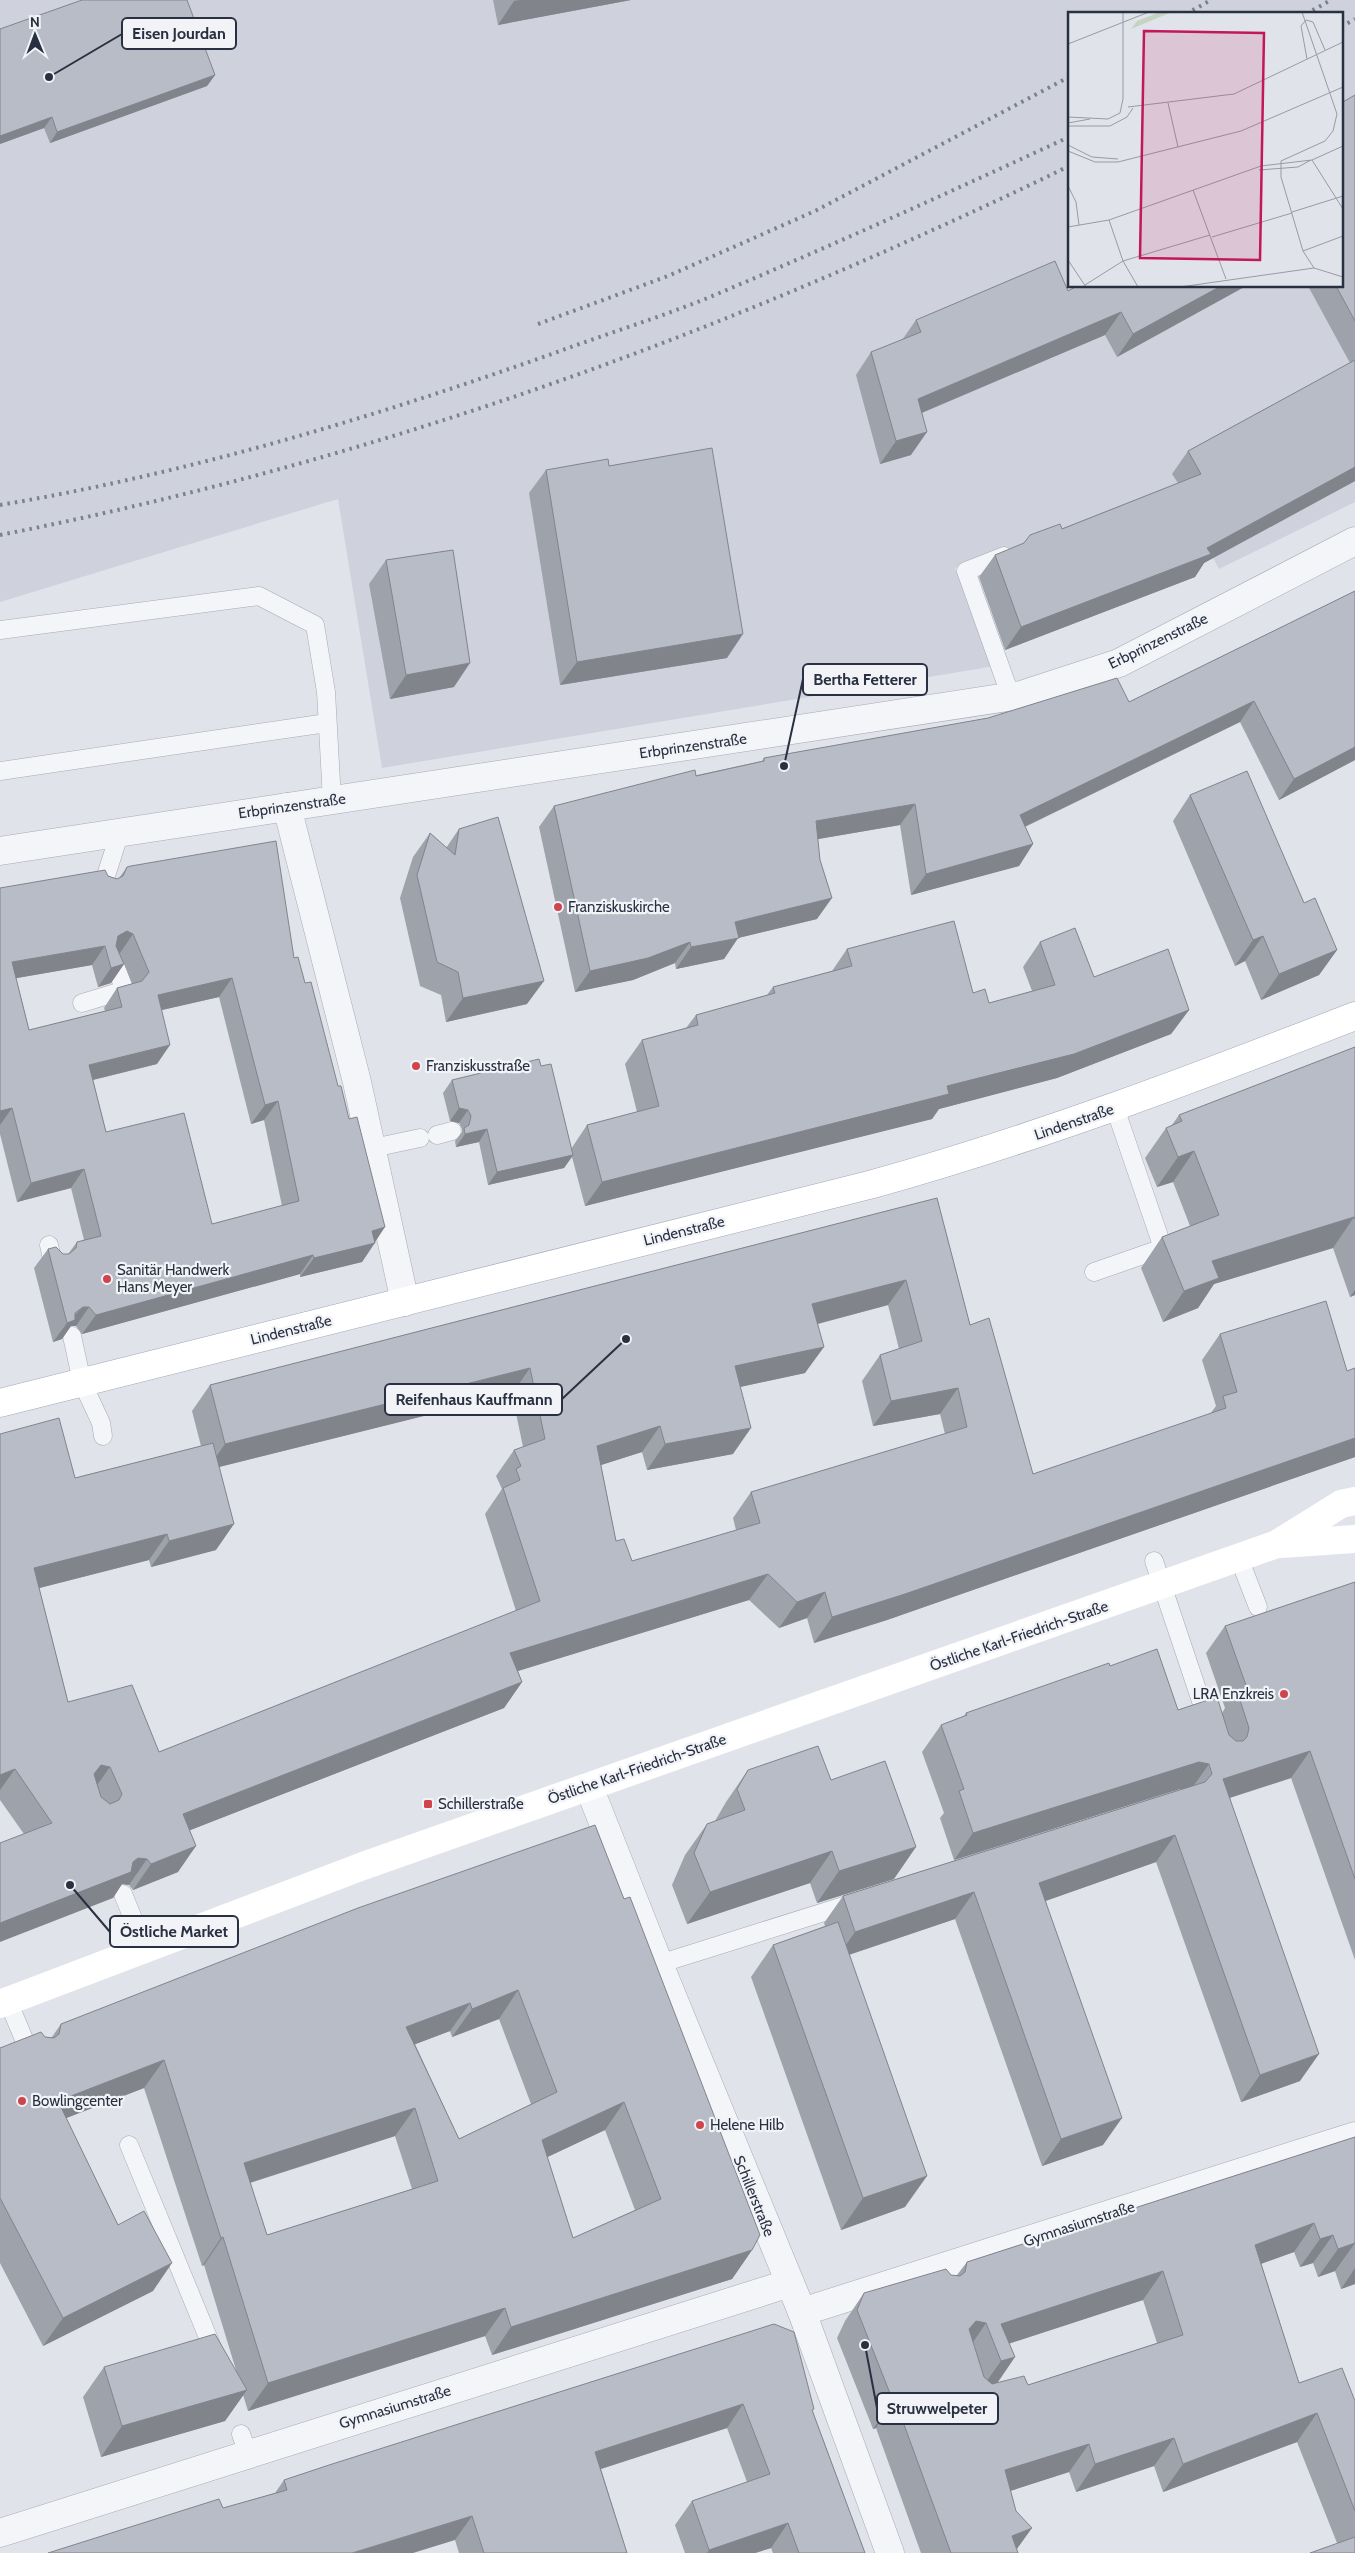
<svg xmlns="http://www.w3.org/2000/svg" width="1355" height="2553" viewBox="0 0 1355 2553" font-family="Cabin,sans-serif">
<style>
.built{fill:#cfd2dc;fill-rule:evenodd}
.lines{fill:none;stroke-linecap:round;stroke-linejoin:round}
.service-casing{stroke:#a6aab4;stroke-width:19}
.minor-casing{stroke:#a6aab4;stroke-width:29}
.primary-casing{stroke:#a0a7b6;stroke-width:29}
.service{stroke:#f4f5f8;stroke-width:18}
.minor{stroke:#f4f5f8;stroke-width:28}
.secondary{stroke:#fff;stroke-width:28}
.primary{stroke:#fff;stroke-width:28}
.rail{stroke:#7a8193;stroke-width:4;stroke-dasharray:2.5 5;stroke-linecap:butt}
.wall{fill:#9ea2ab;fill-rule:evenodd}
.shaded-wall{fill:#81848b}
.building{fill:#b8bcc7;stroke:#81848b;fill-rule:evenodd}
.poi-dot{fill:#cf454d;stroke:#f1f3f7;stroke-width:2}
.labels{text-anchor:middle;stroke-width:4.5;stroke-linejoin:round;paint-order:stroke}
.street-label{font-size:15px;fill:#293042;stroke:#f1f3f7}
.poi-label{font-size:15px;fill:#293042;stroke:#f1f3f7;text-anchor:start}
.inset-road{fill:none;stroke:#979ba7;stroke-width:1}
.view{fill:#c2185b;fill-opacity:0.15;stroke:#c2185b;stroke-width:2.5}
.inset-edge{fill:none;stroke:#293042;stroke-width:2.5}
.leader{fill:none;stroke:#293042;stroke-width:2}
.callout-dot{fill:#293042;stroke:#f1f3f7;stroke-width:2}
.callout{fill:#f1f3f7;stroke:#293042;stroke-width:2}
.callout-label{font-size:16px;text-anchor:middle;font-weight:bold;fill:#293042}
</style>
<rect width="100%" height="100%" fill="#e1e3ea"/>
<!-- built -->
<path class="built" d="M0,0H1355V502L1219,569L1176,490L955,568L995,666L382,768L338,499L0,602ZM1069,14H1341V286H1069Z"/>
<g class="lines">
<!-- service casing -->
<g class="service-casing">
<g id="service">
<polyline points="1004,556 966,571 1011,697"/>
<polyline points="0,630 259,596 315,625 326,692 332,800"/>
<polyline points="0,771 327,723"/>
<polyline points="102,888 120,832"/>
<polyline points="82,1003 125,990 113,961"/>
<polyline points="437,1135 452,1131"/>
<polyline points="373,1148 420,1138"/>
<polyline points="49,1245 53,1263"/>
<polyline points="1094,1272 1163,1248 1115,1108"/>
<polyline points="72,1336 82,1382 101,1423 103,1436"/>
<polyline points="1239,1558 1258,1607"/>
<polyline points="1154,1561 1209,1725"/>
<polyline points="123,1894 145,1948"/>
<polyline points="659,1964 856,1902"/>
<polyline points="8,2001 31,2056"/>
<polyline points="129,2145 212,2347"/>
<polyline points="241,2434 248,2454"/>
</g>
</g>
<!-- minor casing -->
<g class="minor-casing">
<g id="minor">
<polyline points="287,807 357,1082 405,1302"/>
<polyline points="0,851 1021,695 1119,663 1355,541"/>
<polyline points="589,1787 659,1964 802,2312 890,2553"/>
<polyline points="802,2312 1355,2136"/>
<polyline points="0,2533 790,2283"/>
</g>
</g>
<!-- primary casing -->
<g class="primary-casing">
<path id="primary" d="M0,1403L873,1184C1038,1138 1196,1078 1355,1016"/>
</g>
<!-- service -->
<use href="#service" class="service"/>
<!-- minor -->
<use href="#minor" class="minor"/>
<!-- secondary -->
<g class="secondary">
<polyline points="1281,1544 1355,1539"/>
<polyline points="0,2004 363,1866 1277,1544 1341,1504 1355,1501"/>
</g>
<!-- primary -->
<use href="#primary" class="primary"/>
<!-- rail -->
<g class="rail">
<polyline points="1186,14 1211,0"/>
<polyline points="1306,14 1331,0"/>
<polyline points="1341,27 1355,19"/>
<polyline points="538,324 668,276 815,211 1069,77"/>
<path d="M0,505C191,473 378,416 560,351C609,333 661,317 710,297C831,246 950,192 1069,137"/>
<path d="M0,535C301,476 592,380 872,257C938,228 1004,198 1069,166"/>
</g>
</g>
<!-- wall -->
<g class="wall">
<polygon points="493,0 631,0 498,25"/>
<polygon points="0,29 215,75 207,86 50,143 44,128 0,144"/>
<polygon points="1355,95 1355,481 1204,563 1195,577 1005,650 979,577 995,555 1178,483 1172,474 1188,451 1350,363 1308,286 1341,286"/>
<polygon points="1077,286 1246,286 1117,357 1105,335 922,413 911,455 880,464 856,375 871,352 902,340 916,320 1068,291"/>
<polygon points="609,466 727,658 560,685 529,493 546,470"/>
<polygon points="386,560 454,687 390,699 369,584"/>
<polygon points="1355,591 1355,760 1279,800 1240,722 1025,827 1033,844 1019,866 911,895 900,825 818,839 817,919 738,938 724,959 676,969 675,963 633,980 575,992 539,827 554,806 762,761 764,758 1129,702"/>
<polygon points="1190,795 1304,903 1337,950 1319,975 1261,1000 1245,961 1235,966 1173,821"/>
<polygon points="459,829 527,1004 446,1022 441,995 420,986 400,898 413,857 430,833 446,848"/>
<path d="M127,867L294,958L375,1243L362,1262L300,1277V1274L82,1334L76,1326H71L62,1339L53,1342L34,1268L48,1249L63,1254H68L77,1242L84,1240L71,1188L17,1202L0,1134V888L108,876L117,879L119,878ZM120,953L132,984L117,988L104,1008L105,1011L29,1030L16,978L92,965L98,987L111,983L124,964ZM219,997L251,1124L264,1120L282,1206L212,1224L106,1132L93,1080L157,1064L162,1010Z"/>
<polygon points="1040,942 1094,977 1189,1010 1171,1034 1057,1078 939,1109 932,1119 585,1206 572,1157 564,1168 488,1185 479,1142 456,1147 455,1141 462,1132 462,1129 459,1123 450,1121 443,1093 452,1080 541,1066 571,1149 587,1125 637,1112 625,1064 642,1040 686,1028 696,1015 767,995 773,987 832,971 847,949 973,993 989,1003 1032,991 1023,967"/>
<polygon points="1355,1047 1355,1295 1350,1297 1333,1248 1214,1284 1198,1308 1163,1322 1141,1268 1162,1237 1190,1226 1173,1182 1157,1187 1145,1158 1166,1128 1172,1125 1179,1115"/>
<path d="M937,1198L970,1325L1033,1474L1210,1414L1216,1406L1202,1360L1220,1334L1347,1371L1355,1368V1457L887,1620L814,1643L807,1618L779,1628L749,1600L518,1671L522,1682L504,1708L190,1830L178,1872L133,1890L129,1885L122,1884L113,1898L24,1834L0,1800V1434L75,1478L201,1446L192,1411L210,1385ZM888,1305L899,1349L880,1355L862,1381L873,1426L940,1414L945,1434L751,1492L733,1518L736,1530L632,1561L616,1541L601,1465L642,1452L647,1470L733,1454L740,1387L805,1373L818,1324ZM512,1394L523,1447L514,1450L496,1476L502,1489L485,1514L516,1611L159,1752L68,1702L39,1588L149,1560L151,1567L216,1550L219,1467Z"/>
<polygon points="1355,1582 1355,1960 1291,1778 1230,1798 1300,2081 1241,2102 1156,1862 1045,1901 1103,2145 1042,2166 955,1919 849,1955 905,2207 841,2230 751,1977 773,1945 825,1926 824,1923 843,1896 1182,1789 1180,1789 954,1860 940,1818 944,1813 922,1752 941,1725 964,1716 966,1713 1110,1666 1178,1710 1222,1713 1225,1708 1206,1653 1225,1626"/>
<polygon points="748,1770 831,1780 894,1879 817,1903 810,1883 687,1924 672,1885 685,1855 707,1824 715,1821 726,1802"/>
<path d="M595,1825L752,2250L732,2279L492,2355L485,2336L248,2411L243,2395L225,2421L101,2457L83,2397L104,2367L236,2370L204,2265L202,2266L144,2088L66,2118L118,2225L153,2291L43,2346L0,2263V2048L45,2037H52L61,2024ZM499,2019L531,2104L459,2139L415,2044L450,2031L452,2037ZM605,2130L635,2210L573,2238L547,2157ZM395,2136L412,2189L267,2235L250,2183Z"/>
<path d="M1355,2137V2284L1341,2289L1335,2271L1318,2277L1313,2263L1300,2267L1294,2252L1261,2263L1299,2383L1355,2401V2553L1337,2543L1297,2442L1163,2492L1154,2466L1076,2492L1069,2472L1010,2491L1016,2550L1018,2553H921L876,2428L873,2429L837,2338L845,2321L864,2293L957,2275L967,2262ZM1143,2300L1157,2343L1028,2385L997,2383L1009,2343Z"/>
<polygon points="774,2324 813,2412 865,2553 773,2553 771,2548 755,2553 685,2553 675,2525 692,2501 747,2482 727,2428 601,2469 627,2553 459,2553 455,2540 223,2508 275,2493 284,2480"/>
</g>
<!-- shaded-wall -->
<g class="shaded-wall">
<polygon points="520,0 631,0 498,25 514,1"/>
<polygon points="215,75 207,86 50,143 57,132"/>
<polygon points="52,117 44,128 0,144 0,136"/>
<polygon points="1221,286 1246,286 1117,357 1133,334"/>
<polygon points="1121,312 1105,335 902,421 918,399"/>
<polygon points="927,432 911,455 880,464 896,441"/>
<polygon points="1355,467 1355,481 1204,563 1195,577 1005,650 1021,627 1207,548"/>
<polygon points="743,634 727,658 560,685 577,662"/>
<polygon points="470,663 454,687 390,699 406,675"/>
<polygon points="1254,701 1240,722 1005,836 1020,815"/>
<polygon points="1355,747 1355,760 1279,800 1294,779"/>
<polygon points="915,804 900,825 801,842 816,821"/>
<polygon points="1033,844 1019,866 911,895 926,874"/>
<polygon points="832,898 817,919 738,938 724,959 676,969 691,947 735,922"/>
<polygon points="127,931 133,934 120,953 107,954 118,936"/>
<polygon points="1263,936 1245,961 1235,966 1253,940"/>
<polygon points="690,942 675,963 633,980 575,992 590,971"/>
<polygon points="105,946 92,965 0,981 12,962"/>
<polygon points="1337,950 1319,975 1261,1000 1279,974"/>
<polygon points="124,964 111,983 98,987 111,968"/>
<polygon points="232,978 219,997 144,1014 158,995"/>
<polygon points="544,981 527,1004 446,1022 463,998"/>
<polygon points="1189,1010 1171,1034 1057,1078 939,1109 932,1119 585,1206 602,1182 947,1086"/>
<polygon points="170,1045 157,1064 76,1084 89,1065"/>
<polygon points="278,1101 264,1120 251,1124 265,1105"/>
<polygon points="12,1108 0,1125 0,1111"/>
<polygon points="459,1108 468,1110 459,1123 450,1121"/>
<polygon points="487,1129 479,1142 456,1147 465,1134"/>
<polygon points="1194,1151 1173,1182 1157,1187 1178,1157"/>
<polygon points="573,1155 564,1168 488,1185 497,1172"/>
<polygon points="84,1169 71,1188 17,1202 31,1183"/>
<polygon points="1354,1217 1333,1248 1214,1284 1198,1308 1163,1322 1184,1291 1212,1261"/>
<polygon points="385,1227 362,1262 300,1277 314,1258 372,1231"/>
<polygon points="313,1255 300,1274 82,1334 96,1315"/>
<polygon points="906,1280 888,1305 794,1330 812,1304"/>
<polygon points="1355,1290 1355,1295 1350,1297"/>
<polygon points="83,1307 89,1307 76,1326 71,1326 62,1339 53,1342 67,1323"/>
<polygon points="824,1347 805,1373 717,1392 735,1366"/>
<polygon points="530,1368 512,1394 207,1470 225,1444"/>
<polygon points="958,1388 940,1414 873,1426 891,1401"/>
<polygon points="660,1426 642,1452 579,1472 597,1446"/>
<polygon points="751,1428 733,1454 647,1470 665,1444"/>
<polygon points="1355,1438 1355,1457 887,1620 814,1643 832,1617"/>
<polygon points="234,1524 216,1550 151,1567 169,1541"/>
<polygon points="167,1534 149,1560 16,1594 34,1568"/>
<polygon points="768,1574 749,1600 492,1679 510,1653"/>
<polygon points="825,1592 807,1618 779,1628 797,1602"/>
<polygon points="522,1682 504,1708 165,1840 183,1814"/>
<polygon points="1310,1751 1291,1778 1204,1806 1223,1779"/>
<polygon points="1199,1762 1209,1764 1190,1791 1180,1789 954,1860 973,1833"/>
<polygon points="101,1765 110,1767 92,1792 94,1774"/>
<polygon points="15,1769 0,1790 0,1775"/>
<polygon points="1175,1835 1156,1862 1020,1910 1039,1883"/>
<polygon points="196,1846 178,1872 133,1890 151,1864"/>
<polygon points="916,1847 894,1879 817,1903 839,1871"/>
<polygon points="832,1851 810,1883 687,1924 710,1892"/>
<polygon points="138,1858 147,1859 129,1885 122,1884 113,1898 0,1942 0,1923 133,1862"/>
<polygon points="974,1892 955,1919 836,1959 855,1932"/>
<polygon points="518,1990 499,2019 452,2037 472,2009"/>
<polygon points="470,2003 450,2031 387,2055 406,2027"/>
<polygon points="1319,2054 1300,2081 1241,2102 1260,2075"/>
<polygon points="164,2060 144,2088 38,2129 58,2101"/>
<polygon points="624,2102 605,2130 522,2169 542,2140"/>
<polygon points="415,2108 395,2136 224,2191 244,2163"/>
<polygon points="1122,2118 1103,2145 1042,2166 1061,2139"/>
<polygon points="927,2176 905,2207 841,2230 863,2198"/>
<polygon points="1314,2223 1294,2252 1236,2273 1255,2245"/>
<polygon points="1333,2235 1313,2263 1300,2267 1320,2239"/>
<polygon points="223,2237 204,2265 202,2266 221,2238"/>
<polygon points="1355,2243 1335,2271 1318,2277 1338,2249"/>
<polygon points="752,2250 732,2279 492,2355 511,2327"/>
<polygon points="172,2263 153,2291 43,2346 63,2318"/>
<polygon points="1355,2268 1355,2284 1341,2289"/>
<polygon points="1163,2271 1143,2300 996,2348 1001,2324"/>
<polygon points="505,2308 485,2336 248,2411 268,2383"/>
<polygon points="976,2321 986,2323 967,2351 969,2329"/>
<polygon points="1015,2357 996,2385 981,2389 1001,2361"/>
<polygon points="247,2390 225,2421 101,2457 122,2426"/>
<polygon points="895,2400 876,2428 873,2429 893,2401"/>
<polygon points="743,2404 727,2428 579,2476 595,2452"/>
<polygon points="1317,2413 1297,2442 1163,2492 1183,2464"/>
<polygon points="1174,2438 1154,2466 1076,2492 1095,2464"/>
<polygon points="1089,2444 1069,2472 985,2499 1005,2470"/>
<polygon points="472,2516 455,2540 413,2553 352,2553"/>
<polygon points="788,2523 771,2548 755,2553 707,2553 709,2550"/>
<polygon points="1032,2528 1014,2553 1012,2536"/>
</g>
<!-- building -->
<g class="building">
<polygon points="82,0 187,0 215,75 57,132 52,117 0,136 0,29"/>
<polygon points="1355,95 1355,321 1336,286 1341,286 1341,103"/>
<polygon points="1055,261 1068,291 1077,286 1221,286 1133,334 1121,312 918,399 927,432 896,441 871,352 921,332 916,320"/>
<polygon points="1355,360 1355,467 1207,548 1211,554 1021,627 995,555 1024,543 1030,535 1060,524 1062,529 1201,474 1188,451"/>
<polygon points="712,448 743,634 577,662 546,470 608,459 609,466"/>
<polygon points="453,550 470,663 406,675 386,560"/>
<polygon points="1355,591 1355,747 1294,779 1254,701 1020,815 1033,844 926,874 915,804 816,821 820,860 832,898 735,922 739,938 691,947 690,942 648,958 590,971 554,806 695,770 696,776 764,761 764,758 988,718 1117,678 1129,702"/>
<polygon points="1247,771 1304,903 1315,898 1337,950 1279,974 1263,936 1253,940 1190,795"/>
<polygon points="498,817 544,981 463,998 458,972 437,962 417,875 430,833 455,855 459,829"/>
<path d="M276,841L294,958L298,957L305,983L311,982L338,1086H341L349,1119L357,1117L385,1227L372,1231L375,1243L314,1258L313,1255L96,1315L89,1307H83L75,1313V1320L67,1323L48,1249L56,1247L63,1254H69L76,1248L77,1242L101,1236L84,1169L31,1183L12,1108L0,1111V888L105,870L108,876L117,879L123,876L127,867L131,866ZM127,931L133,934L149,972L142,981L117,988L122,1007L29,1030L12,962L105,946L111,968L124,964L116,946L118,936ZM232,978L265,1105L278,1101L299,1201L212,1224L184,1113L106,1132L89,1065L170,1045L158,995Z"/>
<polygon points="954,921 973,993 985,989 989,1003 1055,985 1040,942 1075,928 1094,977 1168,949 1189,1010 1074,1054 947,1086 949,1094 602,1182 587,1125 659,1106 642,1040 698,1025 696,1015 775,993 773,987 852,966 847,949"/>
<polygon points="1355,1047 1355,1219 1354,1217 1212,1261 1219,1278 1184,1291 1162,1237 1219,1215 1194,1151 1178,1157 1166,1128 1182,1121 1179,1115"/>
<polygon points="539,1059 541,1066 551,1064 573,1155 497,1172 487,1129 465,1134 464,1128 469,1125 471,1116 468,1110 459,1108 452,1080"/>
<path d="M937,1198L970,1325L989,1318L1033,1474L1226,1408L1223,1396L1237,1392L1220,1334L1326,1301L1347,1371L1355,1368V1438L905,1594L832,1617L825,1592L797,1602L768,1574L510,1653L522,1682L183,1814L196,1846L151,1864L147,1859L138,1858L133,1862L131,1872L0,1923V1843L52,1823L15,1769L0,1775V1434L59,1418L75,1478L213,1443L234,1524L169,1541L167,1534L34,1568L68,1702L132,1685L159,1752L540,1601L503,1488L520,1480L516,1469L521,1466L514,1450L545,1439L530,1368L225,1444L210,1385ZM906,1280L922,1341L880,1355L891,1401L958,1388L967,1427L751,1492L760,1523L632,1561L624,1539L616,1541L597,1446L660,1426L665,1444L751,1428L735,1366L824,1347L812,1304ZM101,1765L110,1767L122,1794L119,1800L110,1804L101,1797L94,1774Z"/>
<polygon points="1355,1582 1355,1879 1310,1751 1223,1779 1319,2054 1260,2075 1175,1835 1039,1883 1122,2118 1061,2139 974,1892 855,1932 843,1896 1205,1782 1212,1774 1209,1764 1199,1762 973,1833 959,1791 964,1789 941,1725 967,1715 966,1713 1109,1663 1110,1666 1157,1649 1178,1710 1217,1697 1229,1735 1236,1741 1243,1741 1247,1737 1249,1728 1237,1691 1247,1688 1225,1626"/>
<polygon points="818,1746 831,1780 885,1761 916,1847 839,1871 832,1851 710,1892 694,1853 707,1824 745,1810 737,1789 748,1770"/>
<path d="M595,1825L624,1899L630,1897L760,2235L752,2250L511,2327L505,2308L268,2383L223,2237L221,2238L164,2060L58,2101L118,2225L144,2211L172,2263L63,2318L0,2198V2048L41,2032L45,2037L54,2038L59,2034L61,2024L358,1908ZM518,1990L557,2092L459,2139L406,2027L470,2003L472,2009ZM624,2102L661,2199L573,2238L542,2140ZM415,2108L438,2181L267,2235L244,2163Z"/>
<polygon points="838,1922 927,2176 863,2198 773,1945"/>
<path d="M1355,2137V2244V2243L1338,2249L1333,2235L1320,2239L1314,2223L1255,2245L1299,2383L1342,2368L1355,2401V2511L1317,2413L1183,2464L1174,2438L1095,2464L1089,2444L1005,2470L1016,2511L1032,2528L1012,2536L1018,2553H951L895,2400L893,2401L857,2310L864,2293L946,2269L951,2275L960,2276L965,2272L967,2262ZM1163,2271L1183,2335L1028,2385L1024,2376L992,2384L984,2377L969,2329L976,2321L986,2323L1001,2361L1015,2357L1001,2324Z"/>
<polygon points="774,2324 794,2332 814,2409 812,2410 865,2553 799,2553 788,2523 709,2550 692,2501 770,2474 743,2404 595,2452 627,2553 484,2553 472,2516 352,2553 48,2553 219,2499 223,2508 287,2490 284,2480 329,2465"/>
<polygon points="215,2334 247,2390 122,2426 104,2367"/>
<polygon points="1355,2537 1355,2553 1310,2553"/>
</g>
<!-- markers -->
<g class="poi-dot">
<circle cx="558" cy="907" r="5"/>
<circle cx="416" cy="1066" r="5"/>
<circle cx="107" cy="1279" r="5"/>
<circle cx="1284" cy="1694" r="5"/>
<rect x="423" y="1799" width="10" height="10" rx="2.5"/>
<circle cx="22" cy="2101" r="5"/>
<circle cx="700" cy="2125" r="5"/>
</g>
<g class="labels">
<!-- street labels -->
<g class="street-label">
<text transform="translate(1158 641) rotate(-26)" y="5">Erbprinzenstraße</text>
<text transform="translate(693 746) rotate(-8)" y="5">Erbprinzenstraße</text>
<text transform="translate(292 806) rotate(-8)" y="5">Erbprinzenstraße</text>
<text transform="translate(1074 1122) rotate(-19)" y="5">Lindenstraße</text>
<text transform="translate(684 1231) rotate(-14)" y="5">Lindenstraße</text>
<text transform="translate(291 1330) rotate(-14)" y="5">Lindenstraße</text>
<text transform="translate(1019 1636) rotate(-19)" y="5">Östliche Karl-Friedrich-Straße</text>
<text transform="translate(637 1769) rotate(-19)" y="5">Östliche Karl-Friedrich-Straße</text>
<text transform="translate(754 2196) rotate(68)" y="5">Schillerstraße</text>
<text transform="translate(1079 2224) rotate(-18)" y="5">Gymnasiumstraße</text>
<text transform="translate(395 2407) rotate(-17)" y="5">Gymnasiumstraße</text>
</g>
<!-- poi labels -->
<g class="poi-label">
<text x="568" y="912">Franziskuskirche</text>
<text x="426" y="1071">Franziskusstraße</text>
<text x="117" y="1275">Sanitär Handwerk<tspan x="117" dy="17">Hans Meyer</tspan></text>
<text x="1274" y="1699" text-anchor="end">LRA Enzkreis</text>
<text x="438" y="1809">Schillerstraße</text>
<text x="32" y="2106">Bowlingcenter</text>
<text x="710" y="2130">Helene Hilb</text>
</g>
</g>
<!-- overview -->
<g transform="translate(1068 12)">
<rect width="275" height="275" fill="#e1e3ea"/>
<path d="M92,0H104L63,17L69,9Z" fill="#c5d4c2"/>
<path class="inset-road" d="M234,0L269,102L265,119L257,129L213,149V165L235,239L246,256M0,32L81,0M239,47L233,14L238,8L245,10L257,38M100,91L110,135M60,95L166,82L275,30M0,105L40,107L52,101L55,87V0M0,111L22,107M0,114H42L59,105L65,96M0,133L24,145L50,147M0,139L27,150H50L173,119L275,75M244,148L275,197M191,158L230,155L243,148M0,174L8,190L11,213M125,178L158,267M224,200L275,184M41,208L55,249L70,275M0,215L41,208L193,154L244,148L275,134M144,225L224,201M235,239L275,224M0,248L18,275M17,273L55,249L142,223M112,275L246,256L275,265"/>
<path class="view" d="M76,19L196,21L192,248L72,246Z"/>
<rect width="275" height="275" class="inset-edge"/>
</g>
<!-- callouts -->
<path class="leader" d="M49 77L122 34M784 766L803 679M626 1339L562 1399M70 1885L110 1932M865 2345L877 2408"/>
<g class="callout-dot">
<circle cx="49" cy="77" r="5"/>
<circle cx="784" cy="766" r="5"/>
<circle cx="626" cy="1339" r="5"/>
<circle cx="70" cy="1885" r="5"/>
<circle cx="865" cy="2345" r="5"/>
</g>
<g class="callout">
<rect x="122" y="18" width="114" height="31" rx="5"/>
<rect x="803" y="664" width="124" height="31" rx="5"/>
<rect x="385" y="1384" width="177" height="31" rx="5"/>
<rect x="110" y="1916" width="128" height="31" rx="5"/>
<rect x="877" y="2393" width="121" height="31" rx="5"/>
</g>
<g class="callout-label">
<text x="179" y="39">Eisen Jourdan</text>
<text x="865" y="685">Bertha Fetterer</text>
<text x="474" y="1405">Reifenhaus Kauffmann</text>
<text x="174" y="1937">Östliche Market</text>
<text x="937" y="2414">Struwwelpeter</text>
</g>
<!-- north arrow -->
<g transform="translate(35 35) rotate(359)" stroke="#f1f3f7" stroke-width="4" paint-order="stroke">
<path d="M0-4L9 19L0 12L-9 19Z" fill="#293042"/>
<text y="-8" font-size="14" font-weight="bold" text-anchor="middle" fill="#293042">N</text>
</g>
</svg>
